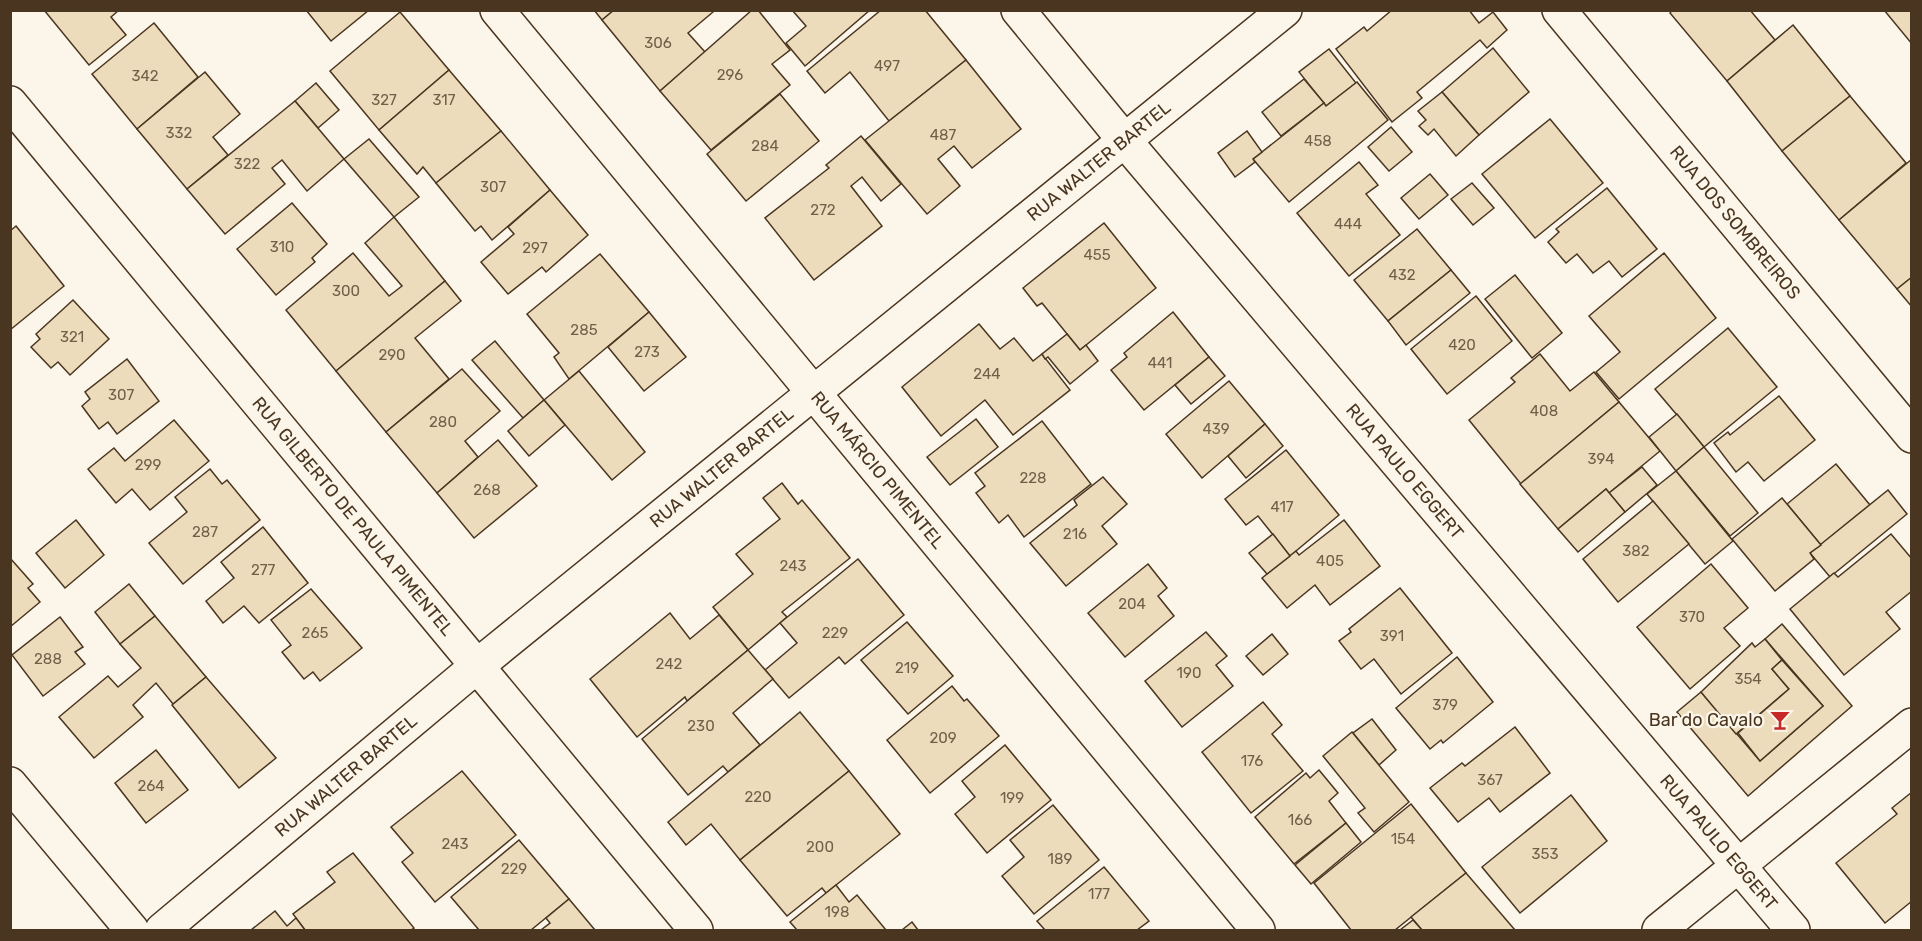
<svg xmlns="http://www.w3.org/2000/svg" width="1922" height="941" viewBox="0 0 1922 941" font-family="Rubik,sans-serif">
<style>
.building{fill:#ecdcbc;stroke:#4a3520;stroke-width:1.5}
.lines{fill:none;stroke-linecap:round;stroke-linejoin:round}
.minor-casing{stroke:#4a3520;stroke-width:36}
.minor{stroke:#fbf6e9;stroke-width:33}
.labels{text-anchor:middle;stroke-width:4.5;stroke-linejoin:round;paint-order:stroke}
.number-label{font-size:15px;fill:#725f47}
.street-label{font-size:18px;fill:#4a3520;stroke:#fbf6e9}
.poi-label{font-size:18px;fill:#4a3520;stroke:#fbf6e9;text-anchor:end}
</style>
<rect width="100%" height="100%" fill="#fbf6e9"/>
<!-- building -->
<g class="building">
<polygon points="44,10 119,10 111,17 126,35 89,65"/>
<polygon points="306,10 369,10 331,41"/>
<polygon points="594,10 614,10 602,20"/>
<polygon points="614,10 711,10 713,12 688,33 705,52 660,91 602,20"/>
<polygon points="752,10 758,10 790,50 772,64 790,85 711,150 660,91"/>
<polygon points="792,10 870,10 805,66 786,43 806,26"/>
<polygon points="881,10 925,10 966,60 889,121 850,72 825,93 807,71"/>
<polygon points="1392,10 1469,10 1479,23 1493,12 1507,30 1487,48 1480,40 1417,92 1422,98 1392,122 1336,49 1364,27 1367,31"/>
<polygon points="1672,10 1750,10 1775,40 1727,81 1670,13"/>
<polygon points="1884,10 1912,10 1912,44"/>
<polygon points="400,12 449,70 379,130 330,71"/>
<polygon points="154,23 198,77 137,129 92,74"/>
<polygon points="1793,25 1850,96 1782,151 1727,81"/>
<polygon points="1493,48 1529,92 1479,135 1442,92"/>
<polygon points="1329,49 1356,83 1326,106 1299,72"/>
<polygon points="966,60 1021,129 972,168 954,146 938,159 960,186 927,214 865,140"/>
<polygon points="449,70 501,131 436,183 423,167 417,174 379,130"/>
<polygon points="205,72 240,114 213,137 228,155 187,189 137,129"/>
<polygon points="1304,79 1324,103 1281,136 1262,112"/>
<polygon points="1357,82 1388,120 1289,202 1253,159 1324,103 1326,106"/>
<polygon points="316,83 339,110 318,128 295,101"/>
<polygon points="1442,92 1479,135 1456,156 1434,129 1428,135 1419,126 1426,120 1418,111"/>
<polygon points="780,94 819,141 746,201 707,154"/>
<polygon points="1850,96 1906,163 1839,220 1782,151"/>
<polygon points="295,101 344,159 307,191 282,160 272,168 285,184 225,234 187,189"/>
<polygon points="1550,119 1603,183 1535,238 1482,174"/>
<polygon points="1391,127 1412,152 1389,171 1368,147"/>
<polygon points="501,131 550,190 492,240 481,226 475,231 436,183"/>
<polygon points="1247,131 1262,152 1253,159 1255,162 1235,177 1218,153"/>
<polygon points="861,136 901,184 881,201 862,177 851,186 882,226 814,280 765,218 829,168 826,165"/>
<polygon points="369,139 419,197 394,217 344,159"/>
<polygon points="1912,159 1912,277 1897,289 1839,220"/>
<polygon points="1359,162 1378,185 1366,194 1400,235 1349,276 1297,213"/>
<polygon points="1430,174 1448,195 1419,219 1401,198"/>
<polygon points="1472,183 1494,208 1473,225 1451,199"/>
<polygon points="1607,188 1657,249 1622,277 1609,261 1593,273 1577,254 1566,263 1548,242 1559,232 1556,229"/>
<polygon points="550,190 588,235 546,272 542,267 508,294 481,262 514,234 508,227"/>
<polygon points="292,203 327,244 312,258 315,262 276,295 237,249"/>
<polygon points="394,217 445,281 336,371 286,310 353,253 389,296 402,286 365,243"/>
<polygon points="1104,223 1156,288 1080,350 1042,303 1037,306 1023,288"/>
<polygon points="16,226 64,286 10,330 10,231"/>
<polygon points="1417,229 1451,270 1388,321 1354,280"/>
<polygon points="1664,253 1716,318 1619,399 1596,372 1620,352 1589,316"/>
<polygon points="600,254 649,312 569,379 554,357 559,353 527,314"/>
<polygon points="1451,270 1470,293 1406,345 1388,321"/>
<polygon points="1515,275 1562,333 1532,358 1485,299"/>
<polygon points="1912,277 1912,307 1897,289"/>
<polygon points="445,281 461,301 415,338 449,379 386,432 336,371"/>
<polygon points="1476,296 1512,341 1447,394 1411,349"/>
<polygon points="73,300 109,339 70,375 58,362 51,368 31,347 40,339 36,334"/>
<polygon points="649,312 686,357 644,391 608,347"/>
<polygon points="1173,312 1209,357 1144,410 1111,370 1127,357 1124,353"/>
<polygon points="979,324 1000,349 1014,338 1033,361 1042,354 1070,390 1013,435 985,400 941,436 902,387"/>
<polygon points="1728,328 1777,387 1704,447 1655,389"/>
<polygon points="1067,334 1080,350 1086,345 1098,361 1070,384 1048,357 1045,359 1042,354"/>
<polygon points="495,341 544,400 523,418 472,360"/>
<polygon points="1540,354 1570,391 1594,372 1619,402 1521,484 1469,420 1515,382 1511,378"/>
<polygon points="1209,357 1225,376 1191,404 1175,385"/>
<polygon points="127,359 159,401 117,434 108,422 99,429 82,406 90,399 85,392"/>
<polygon points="462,369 500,411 465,441 478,457 437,493 386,432"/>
<polygon points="579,371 645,452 612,480 544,400"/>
<polygon points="1229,381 1265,424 1202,478 1166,434"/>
<polygon points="1779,396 1815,440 1764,481 1748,462 1736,472 1714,443 1728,432 1730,435"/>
<polygon points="544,400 565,425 529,456 508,431"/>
<polygon points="1619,402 1660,451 1609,493 1606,489 1558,529 1520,484"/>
<polygon points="1677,414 1704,447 1676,471 1649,437"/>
<polygon points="976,419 998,447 950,485 927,457"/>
<polygon points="174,420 209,461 150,510 132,489 116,503 88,469 114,448 125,461"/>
<polygon points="1042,421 1091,484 1024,537 1008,515 999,523 976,493 985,486 975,473"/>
<polygon points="1265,424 1283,446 1246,478 1228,456"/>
<polygon points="498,440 537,486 474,538 437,493"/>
<polygon points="1704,447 1758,513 1730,536 1676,471"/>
<polygon points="1286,450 1339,515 1290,556 1258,516 1246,525 1225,499"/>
<polygon points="1836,464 1870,505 1821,545 1787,504"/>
<polygon points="1642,467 1657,485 1625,512 1609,493"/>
<polygon points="210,469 222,484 227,480 260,520 183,584 149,543 187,512 175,497"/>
<polygon points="1676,471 1733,541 1705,564 1647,494"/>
<polygon points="1103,477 1127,504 1102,526 1117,544 1066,586 1030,543 1077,505 1074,500"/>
<polygon points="782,483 798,504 802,500 850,558 782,612 787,617 748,650 713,607 753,574 736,554 780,519 763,498"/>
<polygon points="1606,489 1625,512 1578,552 1558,529"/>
<polygon points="1888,490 1907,514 1830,577 1810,553"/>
<polygon points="1782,498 1821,545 1810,553 1814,559 1775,591 1732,539"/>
<polygon points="1653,501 1689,544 1618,602 1583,559"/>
<polygon points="76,520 104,555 65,588 36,553"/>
<polygon points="1344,520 1380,566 1330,605 1315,585 1287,608 1262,578 1296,551 1299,555"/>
<polygon points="263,527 308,583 259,623 244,606 223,623 206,601 234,578 221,562"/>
<polygon points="1273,534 1290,556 1267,574 1249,553"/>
<polygon points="1891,534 1912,559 1912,591 1886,612 1900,629 1844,675 1790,609 1834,573 1838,577"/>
<polygon points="10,558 33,584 28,588 40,602 10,627"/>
<polygon points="858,559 904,615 845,664 839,657 789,698 765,670 797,643 780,623"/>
<polygon points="1148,564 1167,588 1158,596 1174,616 1125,657 1088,613"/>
<polygon points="1711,564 1748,608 1724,628 1740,646 1690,689 1637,627"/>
<polygon points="129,584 155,616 120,644 95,612"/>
<polygon points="1400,588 1452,653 1401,694 1374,659 1361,669 1339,641 1351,632 1349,629"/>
<polygon points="311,589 362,648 320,681 313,672 304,679 282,652 291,645 271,620"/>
<polygon points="670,613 690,639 719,615 748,650 687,701 685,697 637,737 590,679"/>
<polygon points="155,616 206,677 173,704 156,683 133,705 143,717 94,758 59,717 108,676 118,687 141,668 120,644"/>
<polygon points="60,617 83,647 75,652 85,664 43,696 12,655"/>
<polygon points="907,622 953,676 908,714 861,660"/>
<polygon points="1782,624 1852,706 1748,796 1677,712 1701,692 1760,761 1823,706 1765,639"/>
<polygon points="1206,632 1227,656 1216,665 1233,686 1182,727 1145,681"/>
<polygon points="1272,634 1288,654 1263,675 1246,656"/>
<polygon points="1765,639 1782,660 1772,669 1789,689 1736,734 1701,692 1752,643 1755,647"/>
<polygon points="748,650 773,679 733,713 760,745 728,772 723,766 688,795 642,739"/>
<polygon points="1457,657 1493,702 1443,743 1441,740 1430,749 1396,708"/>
<polygon points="1782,660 1823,706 1760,761 1738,733 1789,689 1772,669"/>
<polygon points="206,677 276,758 239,788 172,705"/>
<polygon points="952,686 964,701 967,699 999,736 930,793 887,740"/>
<polygon points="1263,702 1282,725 1272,734 1303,771 1251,813 1202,752"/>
<polygon points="800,712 849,771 740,860 711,824 686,845 668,822"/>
<polygon points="1372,719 1396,750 1379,765 1353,733"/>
<polygon points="1515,727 1550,773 1500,812 1489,798 1458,822 1430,788 1462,763 1465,766"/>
<polygon points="1352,732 1409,802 1374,832 1358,813 1365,808 1323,756"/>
<polygon points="1005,745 1051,800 987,853 955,814 975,797 962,781"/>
<polygon points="156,750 188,790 146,823 115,783"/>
<polygon points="1319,770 1338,793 1329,801 1346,823 1294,864 1255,817 1306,773 1310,778"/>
<polygon points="462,771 516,835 435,902 402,862 413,853 391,827"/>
<polygon points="849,771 900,834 826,893 822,888 787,916 740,860"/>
<polygon points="1912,792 1912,901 1885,923 1836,863 1897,814 1892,808"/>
<polygon points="1571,795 1607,841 1520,913 1482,867"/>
<polygon points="1411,804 1466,873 1395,930 1351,930 1314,883"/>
<polygon points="1053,805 1099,860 1034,914 1002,876 1024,857 1010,840"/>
<polygon points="1346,823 1361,842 1311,884 1295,865"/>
<polygon points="519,840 569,899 531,930 479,930 451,897"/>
<polygon points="353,853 414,928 411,930 305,930 293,914 335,882 327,872"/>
<polygon points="1104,867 1149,921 1137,930 1045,930 1037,921"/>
<polygon points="1466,873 1515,930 1422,930 1411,917"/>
<polygon points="836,885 849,902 857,895 886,930 797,930 790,922"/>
<polygon points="569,899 595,930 541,930 550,923 546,918"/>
<polygon points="275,911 287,926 296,918 305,930 251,930"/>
<polygon points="1413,920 1422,930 1400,930"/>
<polygon points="912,922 918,930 902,930"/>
</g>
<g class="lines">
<!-- minor casing -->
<g class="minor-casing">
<g id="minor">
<path id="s1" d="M497,10L1258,930"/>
<path id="s2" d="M1018,10L1125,141L1793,930"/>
<path id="s3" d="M1559,10L1912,436"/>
<path id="s4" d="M10,103L696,930"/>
<polyline points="10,784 132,930"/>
<path id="s5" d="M162,930L477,666L1285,10"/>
<polyline points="1659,930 1912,725"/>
</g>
</g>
<!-- minor -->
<use href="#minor" class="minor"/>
</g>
<!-- icons -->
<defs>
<g id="bar-bare" transform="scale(1.62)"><path d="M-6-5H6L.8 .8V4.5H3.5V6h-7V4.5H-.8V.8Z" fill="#c62828" stroke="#fbf6e9" stroke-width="2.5" paint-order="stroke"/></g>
</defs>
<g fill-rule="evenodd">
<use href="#bar-bare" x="1780" y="720"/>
</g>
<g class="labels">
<!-- number labels -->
<g class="number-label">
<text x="658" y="48">306</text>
<text x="887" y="71">497</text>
<text x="730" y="80">296</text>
<text x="145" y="81">342</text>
<text x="384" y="105">327</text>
<text x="444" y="105">317</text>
<text x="179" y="138">332</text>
<text x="943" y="140">487</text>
<text x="1318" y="146">458</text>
<text x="765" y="151">284</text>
<text x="247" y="169">322</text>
<text x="493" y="192">307</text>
<text x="823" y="215">272</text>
<text x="1348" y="229">444</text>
<text x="282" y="252">310</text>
<text x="535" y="253">297</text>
<text x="1097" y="260">455</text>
<text x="1402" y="280">432</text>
<text x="346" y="296">300</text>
<text x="584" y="335">285</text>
<text x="72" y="342">321</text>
<text x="1462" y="350">420</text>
<text x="647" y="357">273</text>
<text x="392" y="360">290</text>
<text x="1160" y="368">441</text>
<text x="987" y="379">244</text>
<text x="121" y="400">307</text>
<text x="1544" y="416">408</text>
<text x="443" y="427">280</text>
<text x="1216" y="434">439</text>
<text x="1601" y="464">394</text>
<text x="148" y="470">299</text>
<text x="1033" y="483">228</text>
<text x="487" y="495">268</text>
<text x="1282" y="512">417</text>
<text x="205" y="537">287</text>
<text x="1075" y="539">216</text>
<text x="1636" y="556">382</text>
<text x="1330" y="566">405</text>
<text x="793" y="571">243</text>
<text x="263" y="575">277</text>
<text x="1132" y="609">204</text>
<text x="1692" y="622">370</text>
<text x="315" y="638">265</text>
<text x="835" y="638">229</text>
<text x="1392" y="641">391</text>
<text x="48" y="664">288</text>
<text x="669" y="669">242</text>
<text x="907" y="673">219</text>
<text x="1189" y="678">190</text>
<text x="1748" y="684">354</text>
<text x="1445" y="710">379</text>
<text x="701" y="731">230</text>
<text x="943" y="743">209</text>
<text x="1252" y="766">176</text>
<text x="1490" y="785">367</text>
<text x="151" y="791">264</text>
<text x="758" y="802">220</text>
<text x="1012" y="803">199</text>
<text x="1300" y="825">166</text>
<text x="1403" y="844">154</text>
<text x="455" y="849">243</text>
<text x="820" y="852">200</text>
<text x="1545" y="859">353</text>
<text x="1060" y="864">189</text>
<text x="514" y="874">229</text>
<text x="1099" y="899">177</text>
<text x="837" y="917">198</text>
</g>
<!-- street labels -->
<g class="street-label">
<text dy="6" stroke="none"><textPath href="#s5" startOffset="1212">RUA WALTER BARTEL</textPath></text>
<text dy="6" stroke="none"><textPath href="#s3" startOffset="276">RUA DOS SOMBREIROS</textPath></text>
<text dy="6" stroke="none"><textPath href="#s5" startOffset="726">RUA WALTER BARTEL</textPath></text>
<text dy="6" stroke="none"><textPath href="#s1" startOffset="597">RUA MÁRCIO PIMENTEL</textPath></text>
<text dy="6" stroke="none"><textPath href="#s2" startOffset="602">RUA PAULO EGGERT</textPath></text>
<text dy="6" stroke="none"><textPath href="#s4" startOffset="537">RUA GILBERTO DE PAULA PIMENTEL</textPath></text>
<text dy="6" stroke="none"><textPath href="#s5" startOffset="240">RUA WALTER BARTEL</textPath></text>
<text dy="6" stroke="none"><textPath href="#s2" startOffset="1088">RUA PAULO EGGERT</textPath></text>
</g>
<!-- poi labels -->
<g class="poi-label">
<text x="1763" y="726">Bar do Cavalo</text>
</g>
</g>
<!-- border -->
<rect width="1922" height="941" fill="none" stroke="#4a3520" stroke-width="24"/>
</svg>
